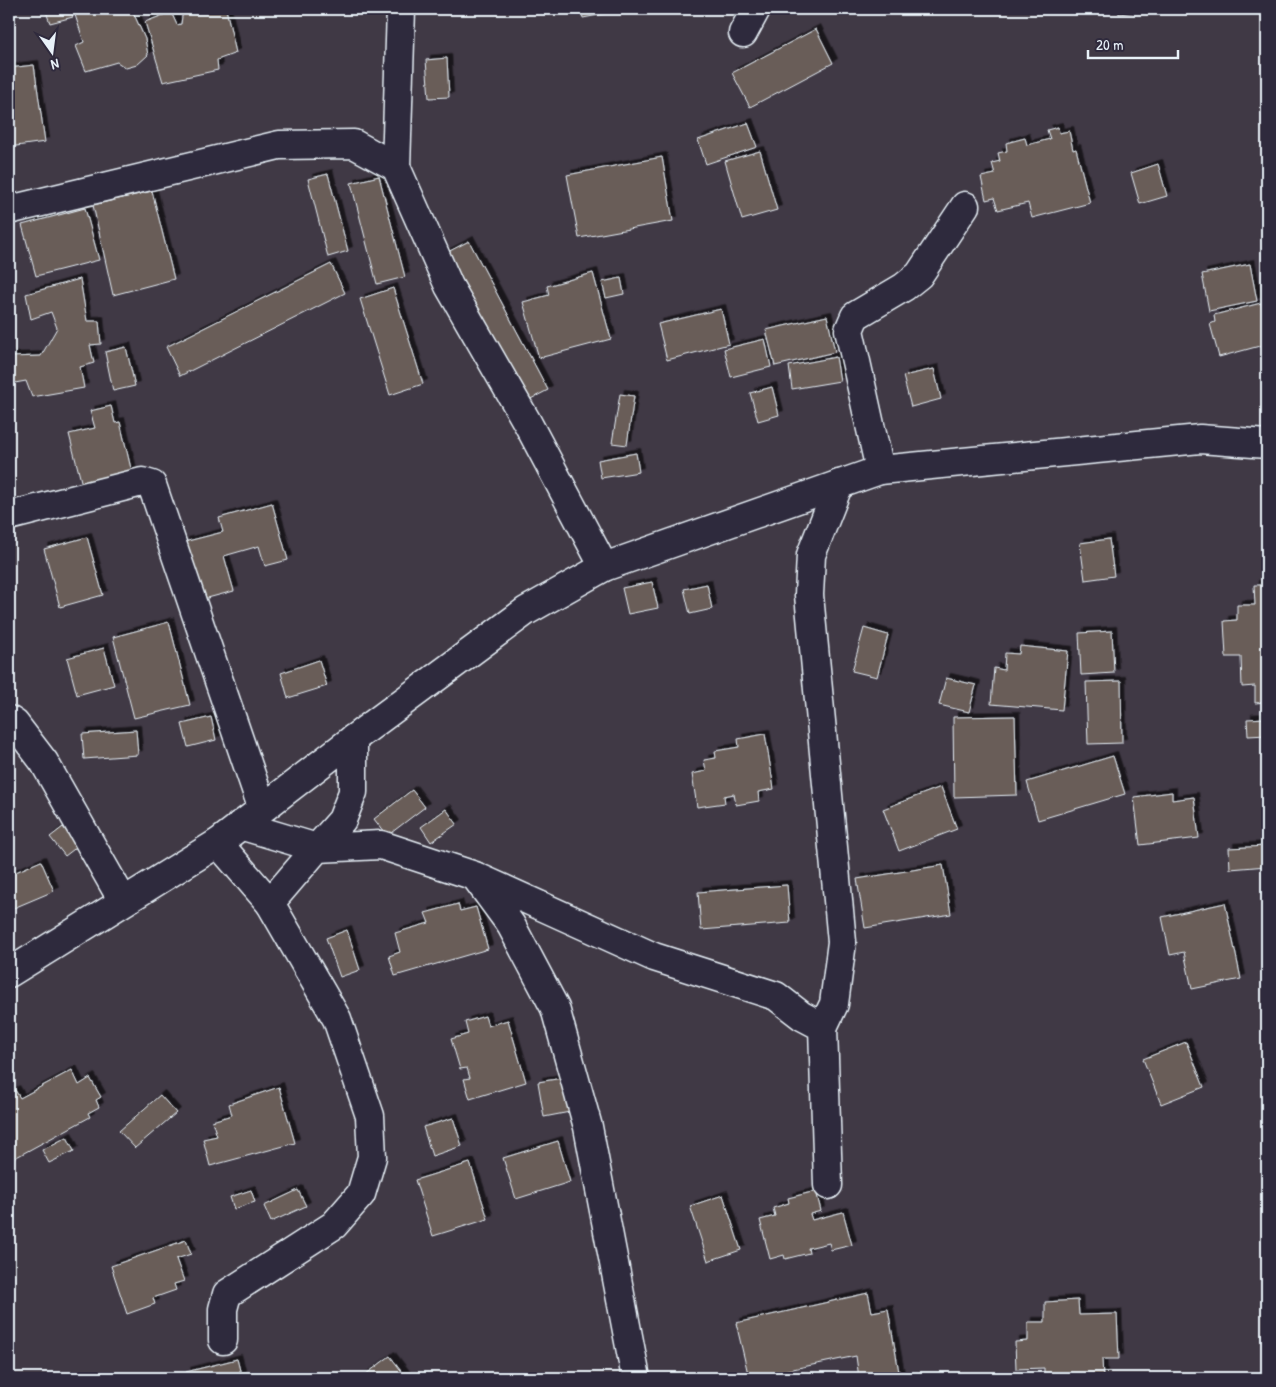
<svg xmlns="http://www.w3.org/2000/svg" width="1276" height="1387" viewBox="0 0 1276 1387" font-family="'Patrick Hand',sans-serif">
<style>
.building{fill:#695d58;stroke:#e8f1f8;filter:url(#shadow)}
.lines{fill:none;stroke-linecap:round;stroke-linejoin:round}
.minor-casing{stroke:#e8f1f8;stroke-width:31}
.minor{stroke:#2f2a3d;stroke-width:28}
</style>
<defs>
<filter id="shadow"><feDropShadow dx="4.5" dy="-4.5" stdDeviation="0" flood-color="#0009"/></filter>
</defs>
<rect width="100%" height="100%" fill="#403945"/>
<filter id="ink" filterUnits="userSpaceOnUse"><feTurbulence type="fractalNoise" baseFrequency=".02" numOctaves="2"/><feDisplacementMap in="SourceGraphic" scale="10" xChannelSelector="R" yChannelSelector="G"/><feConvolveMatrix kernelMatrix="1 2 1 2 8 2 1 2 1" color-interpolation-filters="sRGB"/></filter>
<g filter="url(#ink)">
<!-- building -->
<g class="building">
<polygon points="45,9 71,9 73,17 50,23"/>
<polygon points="73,9 127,9 129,13 133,12 145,39 148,55 137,65 126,68 117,62 86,71 76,46 84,42"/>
<polygon points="183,9 205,9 207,11 226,9 236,53 217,60 218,70 163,82 145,22 171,12 177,25 181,24"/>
<polygon points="581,9 619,9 619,11 583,18"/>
<polygon points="1118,9 1141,9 1141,11 1119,14"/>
<polygon points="816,29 833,63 750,107 732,73"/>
<polygon points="447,58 449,97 429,98 426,60"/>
<polygon points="34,65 45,142 9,147 9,68"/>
<polygon points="748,123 757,147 706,164 698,140"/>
<polygon points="1058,127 1059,133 1069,131 1073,150 1076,149 1090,203 1032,218 1028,203 998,210 994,198 986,200 981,177 995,174 992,163 1000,161 998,153 1007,151 1006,143 1025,138 1027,145 1050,139 1047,130"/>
<polygon points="760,151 777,210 742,220 725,161"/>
<polygon points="662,157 673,221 579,238 567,175"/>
<polygon points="1158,164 1167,196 1140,204 1131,173"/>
<polygon points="328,174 348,251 328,257 308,179"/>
<polygon points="379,176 405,277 377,284 351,183"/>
<polygon points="152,191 174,279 113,295 93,205"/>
<polygon points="85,208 99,260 36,276 22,225"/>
<polygon points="469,241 548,390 521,404 442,255"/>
<polygon points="331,264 345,293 180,376 166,347"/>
<polygon points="1250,264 1257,301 1209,311 1202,274"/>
<polygon points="593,273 611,339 539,358 523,302 549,295 547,286"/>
<polygon points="621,278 624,294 606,298 602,282"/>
<polygon points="80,279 87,321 99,321 101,344 90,345 94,363 80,367 84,388 32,397 26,381 9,384 9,357 41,356 57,328 51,312 31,319 26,294"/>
<polygon points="393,288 423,384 390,395 360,299"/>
<polygon points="1261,303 1267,327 1267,344 1219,357 1210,324 1215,322 1214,315"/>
<polygon points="721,309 729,344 667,360 658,324"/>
<polygon points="827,316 835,352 775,366 766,330"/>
<polygon points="765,339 771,367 731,377 724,349"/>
<polygon points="126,347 135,386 113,391 105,352"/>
<polygon points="836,357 840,381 792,389 789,366"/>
<polygon points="934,369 941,399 911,407 903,376"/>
<polygon points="772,387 779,415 758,421 750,393"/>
<polygon points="620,394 634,396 627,445 612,443"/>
<polygon points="111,406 115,423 120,422 132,473 82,485 69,434 95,428 90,411"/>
<polygon points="636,453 639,472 601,478 598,460"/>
<polygon points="272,503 288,560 265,566 259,546 224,556 234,591 200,600 184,542 223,532 219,518"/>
<polygon points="87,537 103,595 60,607 44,549"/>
<polygon points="1109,539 1114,576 1085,580 1080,543"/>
<polygon points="652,582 658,608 628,614 622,588"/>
<polygon points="707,584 712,609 690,614 684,589"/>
<polygon points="1254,585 1267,585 1267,702 1255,703 1255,686 1242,687 1241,657 1226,657 1224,621 1237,620 1237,605 1255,605"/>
<polygon points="169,622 190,705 134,718 113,637"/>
<polygon points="864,628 888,635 877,677 852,671"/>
<polygon points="1112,631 1114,673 1081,675 1079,633"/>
<polygon points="1020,646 1068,651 1062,710 991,704 994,668 1004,670 1005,653 1019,654"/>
<polygon points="104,648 114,685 77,695 67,658"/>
<polygon points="319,660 327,686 288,698 281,673"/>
<polygon points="946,678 976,685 969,712 939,705"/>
<polygon points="1121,681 1122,743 1088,744 1086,682"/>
<polygon points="1015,716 1017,795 954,797 953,717"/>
<polygon points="211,717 216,740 188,747 182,724"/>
<polygon points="1267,718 1267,735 1248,736 1247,719"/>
<polygon points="136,730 138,755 84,759 82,734"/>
<polygon points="765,734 774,789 758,792 759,801 736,805 734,794 724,796 725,803 697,807 692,774 706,771 704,760 716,758 715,751 739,747 738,739"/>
<polygon points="1264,755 1267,755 1267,789"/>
<polygon points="1113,756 1125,794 1038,820 1027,782"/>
<polygon points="941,787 957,829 899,851 883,809"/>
<polygon points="412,790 425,807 387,836 374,819"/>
<polygon points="1172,792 1172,800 1194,797 1199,838 1140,845 1134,797"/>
<polygon points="446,809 457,824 431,842 421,827"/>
<polygon points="63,827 78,846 65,856 50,837"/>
<polygon points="1267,846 1267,866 1230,869 1229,848"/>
<polygon points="41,861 54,891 9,910 9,875"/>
<polygon points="943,865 951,914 865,928 857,879"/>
<polygon points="787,885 790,923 701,930 698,892"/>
<polygon points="1225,903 1241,979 1192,989 1184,952 1170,955 1162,917"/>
<polygon points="458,904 460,911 476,907 488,949 395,976 389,956 400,952 395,933 429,923 425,913"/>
<polygon points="347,930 360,970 340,977 326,938"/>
<polygon points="485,1016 488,1026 508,1020 526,1082 470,1099 464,1079 470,1078 467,1068 460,1069 451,1039 468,1034 465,1022"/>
<polygon points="1186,1042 1204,1087 1161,1104 1143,1059"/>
<polygon points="72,1070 79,1085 90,1078 101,1097 96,1100 99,1107 88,1113 90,1117 11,1160 9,1155 9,1094 15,1090 20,1098"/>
<polygon points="569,1077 575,1111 544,1117 538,1082"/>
<polygon points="279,1087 295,1143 210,1166 203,1139 217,1136 212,1121 232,1115 229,1104"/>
<polygon points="160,1095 176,1113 135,1148 119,1131"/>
<polygon points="453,1118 462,1146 432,1156 423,1127"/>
<polygon points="67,1137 74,1151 49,1163 42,1150"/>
<polygon points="558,1141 570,1182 516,1199 503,1158"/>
<polygon points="470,1163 488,1219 433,1236 415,1180"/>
<polygon points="251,1190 255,1202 234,1209 230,1197"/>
<polygon points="298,1190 306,1206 271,1222 264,1206"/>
<polygon points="816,1191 821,1211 810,1214 812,1220 843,1212 852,1245 831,1250 829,1243 808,1248 809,1253 785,1259 784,1255 770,1259 760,1220 775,1216 773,1208 789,1203 788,1198"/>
<polygon points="723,1195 741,1250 708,1261 690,1206"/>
<polygon points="186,1240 191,1254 176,1259 184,1281 174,1284 176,1290 153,1298 155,1304 127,1314 111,1266"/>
<polygon points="868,1293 872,1312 888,1309 900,1378 859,1378 856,1356 749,1378 736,1323"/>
<polygon points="1078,1300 1079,1315 1117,1314 1119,1359 1102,1359 1103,1378 1044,1378 1044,1368 1016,1369 1015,1342 1028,1341 1028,1322 1045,1322 1045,1302"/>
<polygon points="390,1356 407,1378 361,1378"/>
<polygon points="237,1359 242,1378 188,1378 186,1372"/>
</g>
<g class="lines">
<!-- minor casing -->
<g class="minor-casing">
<g id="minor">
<polyline points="743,33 756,9"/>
<polyline points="396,167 401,9"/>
<polyline points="9,210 279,145 354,144 396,167 449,286 527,422 604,567"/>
<polyline points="880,470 849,330 855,316 904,287 919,275 965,206"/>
<polyline points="9,516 142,482 152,485 262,807"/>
<polyline points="9,720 15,724 44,762 123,901"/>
<polyline points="240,825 317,848 342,820 353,792 353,739"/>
<polyline points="218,843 270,903 317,848 381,845 475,876 511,925 555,1008 588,1127 636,1378"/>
<polyline points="477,877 654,957 776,996 802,1016 823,1027 828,1185"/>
<polyline points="9,973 218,843 353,739 526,611 604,567 880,470 1200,439 1267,444"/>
<polyline points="823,1027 834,1004 842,942 809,595 811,555 839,484"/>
<polyline points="223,1340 223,1309 227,1294 334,1225 361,1194 372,1157 370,1116 337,1019 270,903"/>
</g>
</g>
<!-- minor -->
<use href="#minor" class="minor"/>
</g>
</g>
<!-- margin -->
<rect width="1276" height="1387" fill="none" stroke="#2f2a3d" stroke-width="30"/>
<rect x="15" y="15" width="1246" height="1357" fill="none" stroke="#e8f1f8" stroke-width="2" filter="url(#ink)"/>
<!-- north arrow -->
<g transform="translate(52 52) rotate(166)" stroke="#2f2a3d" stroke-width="4" paint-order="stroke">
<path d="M0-4L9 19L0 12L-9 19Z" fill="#e8f1f8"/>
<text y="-8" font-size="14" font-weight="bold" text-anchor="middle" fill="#e8f1f8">N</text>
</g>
<!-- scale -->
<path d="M1088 50v8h90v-8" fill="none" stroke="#e8f1f8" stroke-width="2.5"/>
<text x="1096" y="50" font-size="15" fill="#e8f1f8" stroke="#2f2a3d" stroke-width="4" paint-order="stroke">20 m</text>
</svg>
